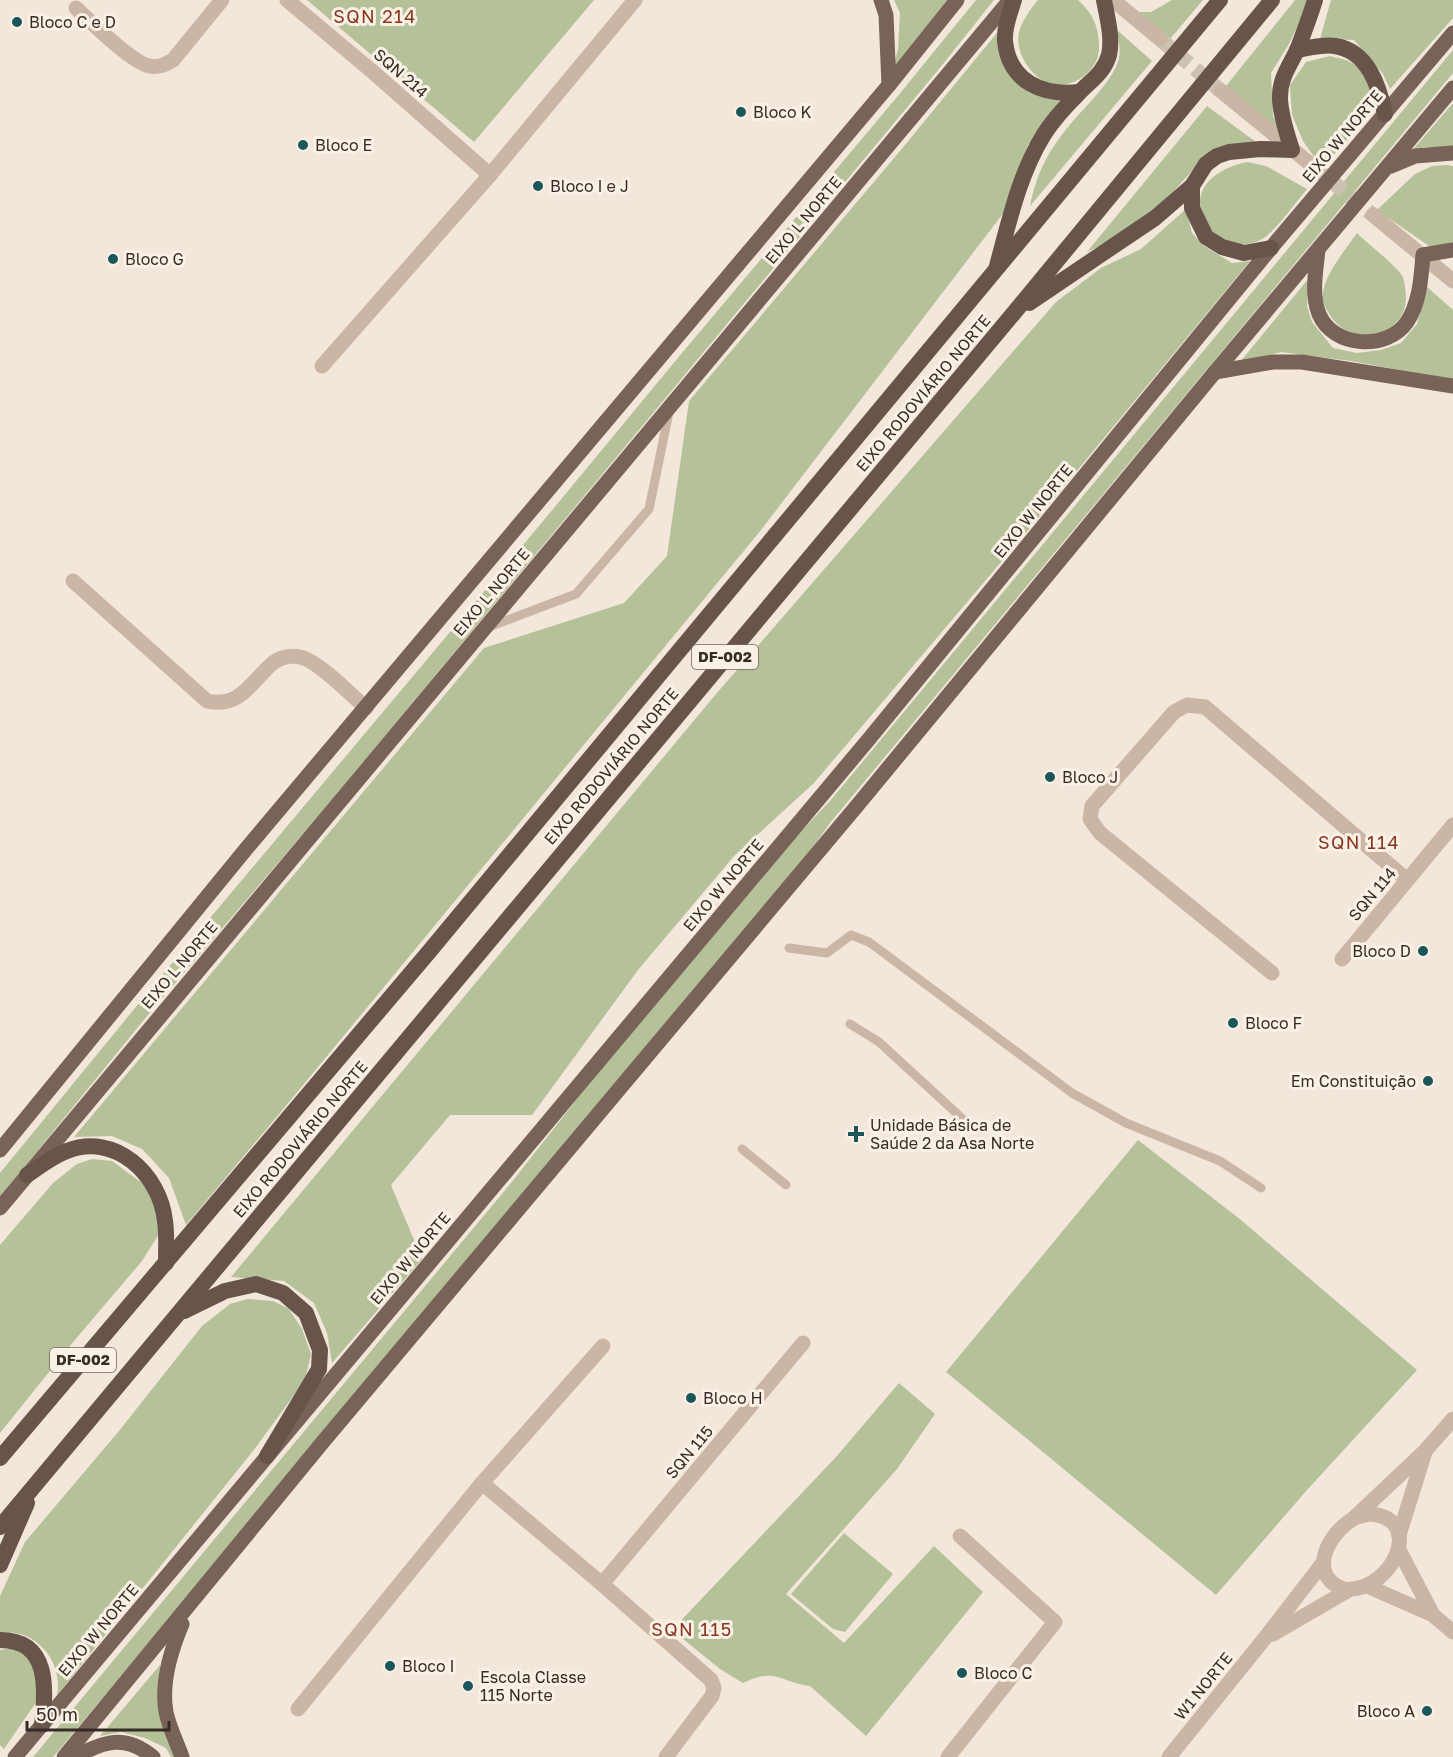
<svg xmlns="http://www.w3.org/2000/svg" width="1453" height="1757" viewBox="0 0 1453 1757" font-family="'Golos Text',sans-serif">
<style>
.green{fill:#b5c299}
.lines{fill:none;stroke-linecap:round;stroke-linejoin:round}
.tertiary-tunnel{stroke:#cdc1b6;stroke-width:15;stroke-dasharray:15 8;stroke-linecap:butt}
.service{stroke:#cbb6a5;stroke-width:9}
.minor{stroke:#cbb6a5;stroke-width:15}
.tertiary{stroke:#cbb6a5;stroke-width:15}
.primary{stroke:#796257;stroke-width:15}
.trunk{stroke:#68544a;stroke-width:16}
.poi-dot{fill:#1b575a;stroke:#faf1e6;stroke-width:2}
.labels{text-anchor:middle;stroke-width:6;stroke-linejoin:round;paint-order:stroke}
.shield{fill:#faf1e6;stroke:#726660;stroke-width:1.5}
.shield-label{font-size:15px;font-weight:bold;fill:#372b27}
.poi-label{font-size:16px;fill:#372b27;stroke:#faf1e6;text-anchor:start}
.street-label{font-size:16px;fill:#372b27;stroke:#faf1e6}
.neighbourhood-label{font-size:18px;letter-spacing:1.5px;fill:#89341d;stroke:#faf1e6}
</style>
<rect width="100%" height="100%" fill="#f3e6da"/>
<!-- green -->
<g class="green">
<polygon points="307,0 594,0 474,142"/>
<polygon points="894,0 950,0 893,68 898,49 900,13"/>
<polygon points="976,0 994,0 939,69 324,809 143,1021 0,1197 0,1173 153,986 544,520 677,359 897,97"/>
<path d="M1038,0H1078C1092,13 1098,24 1099,44C1100,58 1094,68 1084,76C1058,95 1033,82 1021,54C1019,48 1017,38 1019,32C1022,21 1031,8 1038,0Z"/>
<polygon points="1172,0 1203,0 1170,39 1134,12 1151,12"/>
<polygon points="1295,0 1310,0 1289,44 1271,73 1273,116 1280,132 1226,86"/>
<polygon points="1331,0 1453,0 1453,18 1390,89 1383,74 1354,40 1320,39"/>
<polygon points="1001,28 1012,74 1070,97 1028,145 1005,211 761,530 285,1107 186,1225 169,1178 142,1149 112,1136 74,1137 484,648 624,603 667,556 689,401 900,151"/>
<path d="M1117,30L1152,61L1030,206C1037,171 1050,148 1073,121C1087,105 1115,78 1119,58C1121,50 1118,38 1117,30Z"/>
<polygon points="1453,50 1453,73 830,823 793,875 53,1757 33,1757 511,1183 614,1052 769,865 830,801"/>
<path d="M1330,56C1337,58 1346,59 1352,63C1399,93 1344,142 1322,168L1303,141L1292,115L1290,85L1306,62Z"/>
<polygon points="1453,103 1453,148 1424,147 1410,153"/>
<polygon points="1207,106 1260,145 1200,162 1163,203 1123,235 1087,252"/>
<path d="M1247,162L1266,166L1307,189C1298,200 1275,231 1264,238C1215,268 1157,182 1247,162Z"/>
<polygon points="1446,165 1453,166 1453,244 1432,248 1377,210 1415,174 1432,166"/>
<polygon points="1186,209 1192,233 1204,246 1232,263 1250,261 1024,535 814,783 734,856 638,970 532,1115 450,1115 391,1185 422,1259 332,1363 327,1333 314,1303 284,1281 231,1277 716,694 1056,302 1101,268 1141,249"/>
<path d="M1357,233C1368,244 1393,263 1401,274C1405,278 1405,290 1406,296C1407,337 1350,349 1330,315C1326,309 1322,302 1323,294C1324,275 1346,249 1357,233Z"/>
<polygon points="1309,278 1307,306 1312,322 1333,348 1357,353 1381,350 1401,343 1417,324 1426,286 1453,310 1453,380 1351,361 1281,352 1240,362"/>
<polygon points="1138,1140 1241,1220 1417,1370 1307,1490 1216,1595 946,1372"/>
<polygon points="92,1159 112,1161 146,1186 158,1208 159,1234 142,1261 74,1341 0,1433 0,1245 53,1183 77,1164"/>
<path d="M248,1299L273,1301L289,1309L302,1329L311,1354L305,1380L253,1451L57,1695C64,1661 34,1627 0,1633V1596L25,1542L119,1431L202,1326L230,1304Z"/>
<path d="M899,1383L935,1414L897,1469L786,1594L844,1643L934,1546L983,1592L866,1736L810,1686C779,1682 776,1667 743,1683L720,1669L672,1630L836,1457Z"/>
<polygon points="844,1533 893,1574 845,1632 833,1629 791,1594"/>
<path d="M13,1648C39,1659 35,1673 39,1698L4,1749L0,1745V1650Z"/>
<polygon points="160,1665 158,1697 177,1757 171,1757 166,1748 145,1738 121,1732 100,1736"/>
</g>
<g class="lines">
<!-- tertiary-tunnel -->
<g class="tertiary-tunnel">
<polyline points="1160,39 1221,91"/>
<polyline points="1314,167 1373,215"/>
</g>
<!-- service -->
<g class="service">
<polyline points="489,627 576,594 649,509 669,412"/>
<polyline points="789,948 827,953 851,935 869,942 1072,1093 1126,1123 1220,1161 1261,1188"/>
<polyline points="850,1024 879,1042 965,1121"/>
<polyline points="742,1149 786,1185"/>
</g>
<!-- minor -->
<g class="minor">
<polyline points="287,0 373,72 490,175 322,366"/>
<path d="M76,8C91,22 133,64 150,66C159,68 166,64 173,60L222,0"/>
<polyline points="490,175 635,0"/>
<path d="M73,581L207,701C241,709 252,680 274,662C283,656 296,654 306,659C324,667 351,695 366,708"/>
<polyline points="1342,959 1453,825"/>
<polyline points="1272,973 1100,833 1090,819 1092,806 1174,712 1187,705 1205,707 1407,880"/>
<polyline points="482,1483 602,1584 711,1680 714,1688 712,1696 666,1757"/>
<polyline points="602,1584 803,1343"/>
<polyline points="298,1709 482,1483 603,1346"/>
<polyline points="948,1757 1055,1622 960,1536"/>
</g>
<!-- tertiary -->
<g class="tertiary">
<polyline points="1113,0 1160,39"/>
<polyline points="1221,91 1314,167"/>
<polyline points="1373,215 1453,281"/>
<path d="M1370,1514C1421,1518 1398,1578 1359,1588C1352,1589 1347,1591 1341,1588C1307,1573 1329,1533 1353,1519C1358,1516 1365,1515 1370,1514Z"/>
<polyline points="1354,1518 1425,1451 1453,1419"/>
<polyline points="1399,1535 1425,1452"/>
<polyline points="1399,1550 1433,1615"/>
<polyline points="1367,1586 1433,1615 1453,1632"/>
<polyline points="1273,1634 1347,1591"/>
<polyline points="1169,1757 1265,1638 1322,1564"/>
</g>
<!-- primary -->
<g class="primary">
<polyline points="881,0 886,15 889,85"/>
<polyline points="1391,166 1415,156 1453,153"/>
<path d="M1318,250C1316,270 1311,294 1319,314C1333,348 1387,351 1407,322C1420,302 1421,278 1423,255L1453,250"/>
<polyline points="1215,372 1273,362 1302,362 1453,386"/>
<polyline points="0,1150 246,849 889,85 957,0"/>
<polyline points="0,1208 1010,0"/>
<polyline points="15,1757 869,739 1271,248 1453,33"/>
<polyline points="64,1757 322,1443 856,807 1215,372 1453,88"/>
<path d="M75,1757C104,1741 125,1734 153,1757"/>
<path d="M182,1757C177,1743 169,1727 166,1712C161,1684 171,1650 182,1624"/>
</g>
<!-- trunk -->
<g class="trunk">
<path d="M1014,0C1010,13 1004,27 1005,41C1009,82 1043,96 1079,92"/>
<path d="M1297,50C1309,48 1323,44 1335,46C1368,51 1379,86 1385,114"/>
<polyline points="1192,186 1192,208 1206,237 1222,247 1244,253 1271,248"/>
<path d="M997,266C1009,222 1019,175 1043,136C1052,121 1066,106 1078,94C1090,81 1104,73 1109,55C1113,37 1107,17 1104,0"/>
<path d="M1029,303L1155,218L1192,186L1206,164L1217,156L1229,152L1260,149L1292,150C1287,134 1281,117 1280,100C1279,78 1290,66 1298,48C1304,32 1310,16 1315,0"/>
<path d="M27,1175C39,1167 53,1156 67,1151C115,1132 160,1174 165,1221C167,1234 166,1249 166,1263"/>
<polyline points="184,1311 225,1291 256,1284 283,1293 306,1313 320,1350 319,1369 267,1456"/>
<polyline points="0,1458 428,953 1220,0"/>
<polyline points="0,1527 1013,314 1272,0"/>
<polyline points="0,1565 27,1503"/>
<path d="M0,1640C50,1640 46,1689 42,1725"/>
</g>
</g>
<!-- markers -->
<g class="poi-dot">
<circle cx="17" cy="22" r="6"/>
<circle cx="741" cy="112" r="6"/>
<circle cx="303" cy="145" r="6"/>
<circle cx="538" cy="186" r="6"/>
<circle cx="113" cy="259" r="6"/>
<circle cx="1050" cy="777" r="6"/>
<circle cx="1423" cy="951" r="6"/>
<circle cx="1233" cy="1023" r="6"/>
<circle cx="1428" cy="1081" r="6"/>
<path d="M853 1125h6v6h6v6h-6v6h-6v-6h-6v-6h6z"/>
<circle cx="691" cy="1398" r="6"/>
<circle cx="390" cy="1666" r="6"/>
<circle cx="962" cy="1673" r="6"/>
<circle cx="468" cy="1686" r="6"/>
<circle cx="1427" cy="1711" r="6"/>
</g>
<g class="labels">
<!-- shield labels -->
<g class="shield">
<rect x="692" y="645" width="66" height="24" rx="4.5"/>
<rect x="50" y="1348" width="66" height="24" rx="4.5"/>
</g>
<g class="shield-label">
<text x="725" y="662">DF-002</text>
<text x="83" y="1365">DF-002</text>
</g>
<!-- poi labels -->
<g class="poi-label">
<text x="29" y="28">Bloco C e D</text>
<text x="753" y="118">Bloco K</text>
<text x="315" y="151">Bloco E</text>
<text x="550" y="192">Bloco I e J</text>
<text x="125" y="265">Bloco G</text>
<text x="1062" y="783">Bloco J</text>
<text x="1411" y="957" text-anchor="end">Bloco D</text>
<text x="1245" y="1029">Bloco F</text>
<text x="1416" y="1087" text-anchor="end">Em Constituição</text>
<text x="870" y="1131">Unidade Básica de<tspan x="870" dy="18">Saúde 2 da Asa Norte</tspan></text>
<text x="703" y="1404">Bloco H</text>
<text x="402" y="1672">Bloco I</text>
<text x="974" y="1679">Bloco C</text>
<text x="480" y="1683">Escola Classe<tspan x="480" dy="18">115 Norte</tspan></text>
<text x="1415" y="1717" text-anchor="end">Bloco A</text>
</g>
<!-- street labels -->
<g class="street-label">
<text transform="translate(401 73) rotate(41)" y="6">SQN 214</text>
<text transform="translate(1342 136) rotate(-50)" y="6">EIXO W NORTE</text>
<text transform="translate(803 220) rotate(-50)" y="6">EIXO L NORTE</text>
<text transform="translate(923 393) rotate(-50)" y="6">EIXO RODOVIÁRIO NORTE</text>
<text transform="translate(1033 511) rotate(-51)" y="6">EIXO W NORTE</text>
<text transform="translate(491 592) rotate(-50)" y="6">EIXO L NORTE</text>
<text transform="translate(611 766) rotate(-50)" y="6">EIXO RODOVIÁRIO NORTE</text>
<text transform="translate(723 885) rotate(-50)" y="6">EIXO W NORTE</text>
<text transform="translate(1372 894) rotate(-50)" y="6">SQN 114</text>
<text transform="translate(179 965) rotate(-50)" y="6">EIXO L NORTE</text>
<text transform="translate(300 1139) rotate(-50)" y="6">EIXO RODOVIÁRIO NORTE</text>
<text transform="translate(410 1258) rotate(-50)" y="6">EIXO W NORTE</text>
<text transform="translate(689 1452) rotate(-50)" y="6">SQN 115</text>
<text transform="translate(98 1630) rotate(-50)" y="6">EIXO W NORTE</text>
<text transform="translate(1203 1686) rotate(-51)" y="6">W1 NORTE</text>
</g>
<!-- neighbourhood labels -->
<g class="neighbourhood-label">
<text x="375" y="23">SQN 214</text>
<text x="1359" y="849">SQN 114</text>
<text x="692" y="1636">SQN 115</text>
</g>
</g>
<!-- scale -->
<path d="M27 1721v9h142v-9" fill="none" stroke="#372b27" stroke-width="3"/>
<text x="36" y="1721" font-size="18" fill="#372b27" stroke="#faf1e6" stroke-width="4.5" paint-order="stroke">50 m</text>
</svg>
